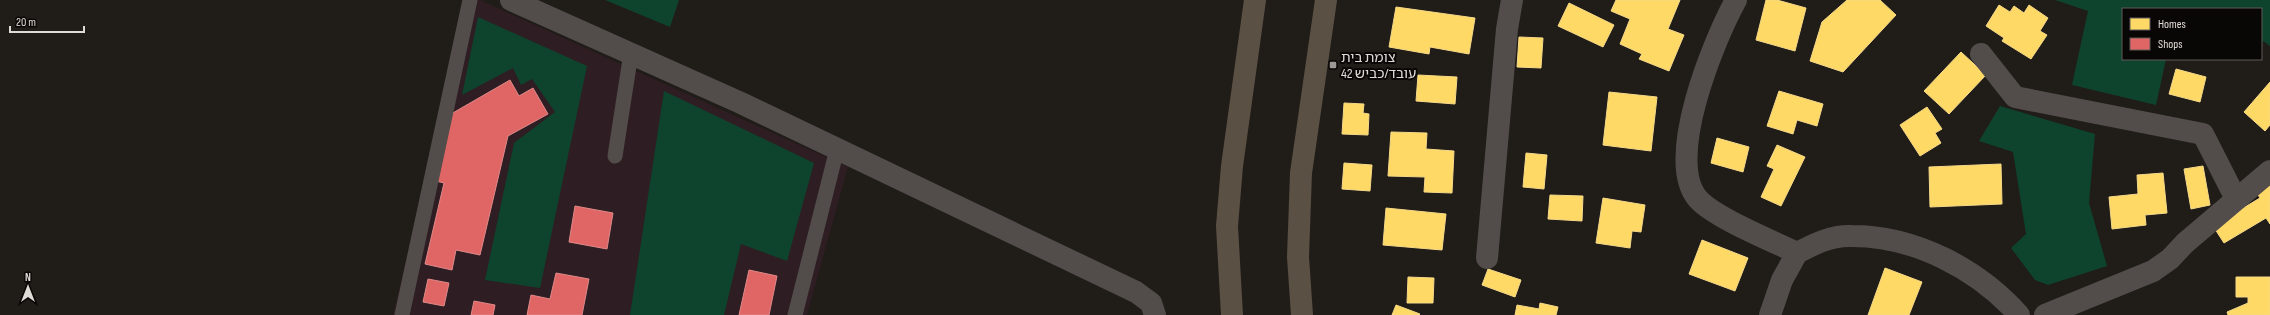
<svg xmlns="http://www.w3.org/2000/svg" width="2270" height="315" viewBox="0 0 2270 315" font-family="'Sofia Sans Condensed','Noto Sans Hebrew',sans-serif">
<style>
.commercial{fill:#2e1e23}
.green{fill:#0e442d}
.homes{fill:#ffd966;stroke:#f6d988}
.shops{fill:#e06666;stroke:#e08988}
.lines{fill:none;stroke-linecap:round;stroke-linejoin:round}
.service{stroke:#524d4a;stroke-width:15}
.minor{stroke:#524d4a;stroke-width:22}
.tertiary{stroke:#524d4a;stroke-width:22}
.trunk{stroke:#5a5044;stroke-width:22}
.poi-dot{fill:#9d9894;stroke:#090705;stroke-width:1.5}
.labels{text-anchor:middle;stroke-width:4;stroke-linejoin:round;paint-order:stroke}
.poi-label{font-size:14px;fill:#e0dad6;stroke:#090705;text-anchor:start}
</style>
<rect width="100%" height="100%" fill="#201c18"/>
<!-- commercial -->
<polygon class="commercial" points="467,0 480,0 848,167 807,315 393,315"/>
<!-- green -->
<g class="green">
<polygon points="605,0 679,0 670,27"/>
<polygon points="2055,0 2270,0 2270,46 2263,41 2261,46 2261,9 2123,9 2123,59 2166,59 2156,105 2072,85 2088,11"/>
<polygon points="478,17 587,66 540,288 485,280 514,143 555,112 532,79 521,85 513,68 462,95"/>
<polygon points="664,91 814,163 787,261 741,244 724,315 630,315"/>
<polygon points="2000,106 2095,134 2089,203 2107,266 2048,285 2035,280 2011,248 2026,234 2013,152 1979,141"/>
</g>
<!-- homes -->
<g class="homes">
<polygon points="1616,0 1680,0 1668,29 1684,35 1669,71 1639,59 1642,54 1620,44 1630,19 1611,11"/>
<polygon points="1766,0 1777,0 1806,8 1795,51 1756,40"/>
<polygon points="1847,0 1880,0 1896,15 1843,72 1810,61 1822,22"/>
<polygon points="1569,3 1614,25 1603,47 1558,26"/>
<polygon points="1999,5 2010,12 2014,6 2024,13 2029,5 2048,18 2040,31 2047,35 2031,59 2002,41 2004,38 1986,26"/>
<polygon points="1396,7 1475,18 1469,54 1430,47 1429,54 1389,47"/>
<polygon points="1519,37 1543,38 1541,68 1517,67"/>
<polygon points="1961,52 1986,75 1949,114 1924,91"/>
<polygon points="2176,69 2206,77 2200,102 2169,94"/>
<polygon points="1418,75 1457,77 1455,104 1416,101"/>
<polygon points="2270,82 2270,125 2265,131 2244,112"/>
<polygon points="1779,91 1823,104 1817,126 1797,120 1793,134 1767,126"/>
<polygon points="1609,92 1657,97 1651,151 1603,145"/>
<polygon points="1344,103 1364,104 1363,113 1369,114 1368,135 1342,134"/>
<polygon points="1927,107 1942,129 1935,133 1941,143 1920,156 1900,125"/>
<polygon points="1391,132 1427,133 1426,149 1454,151 1452,193 1424,192 1425,177 1388,176"/>
<polygon points="1717,138 1749,147 1743,172 1711,163"/>
<polygon points="1777,145 1805,157 1781,206 1761,197 1774,169 1767,166"/>
<polygon points="1526,153 1547,155 1544,189 1523,187"/>
<polygon points="1344,163 1372,165 1370,191 1342,189"/>
<polygon points="2001,164 2002,204 1930,207 1929,167"/>
<polygon points="2203,166 2210,205 2191,209 2184,169"/>
<polygon points="2163,173 2167,213 2145,215 2146,225 2112,229 2109,197 2138,194 2137,175"/>
<polygon points="2270,185 2270,224 2266,218 2224,243 2213,226 2260,198 2257,193"/>
<polygon points="1550,195 1583,196 1582,221 1548,219"/>
<polygon points="1603,198 1645,205 1641,232 1632,231 1630,248 1596,243"/>
<polygon points="1386,208 1446,214 1442,250 1383,245"/>
<polygon points="1702,240 1748,258 1735,291 1689,274"/>
<polygon points="1885,268 1922,282 1909,315 1868,315"/>
<polygon points="1488,269 1521,280 1515,297 1482,285"/>
<polygon points="1408,277 1434,278 1433,303 1407,303"/>
<polygon points="2236,277 2270,277 2270,315 2228,315 2227,312 2248,303 2248,297 2236,297"/>
<polygon points="1540,303 1558,307 1556,315 1515,315 1517,305 1539,309"/>
<polygon points="1396,305 1420,314 1419,315 1392,315"/>
</g>
<!-- shops -->
<g class="shops">
<polygon points="510,80 519,96 533,88 548,114 508,136 480,255 456,250 452,270 425,264 444,183 436,181 451,114"/>
<polygon points="575,206 613,213 607,249 569,242"/>
<polygon points="749,270 777,276 769,315 739,315"/>
<polygon points="556,273 589,279 582,315 527,315 531,295 550,299"/>
<polygon points="428,279 449,283 444,306 423,302"/>
<polygon points="474,301 495,305 493,315 471,315"/>
</g>
<g class="lines">
<!-- service -->
<g class="service">
<polyline points="615,156 631,53"/>
<polyline points="402,315 470,0"/>
<polyline points="795,315 837,149"/>
</g>
<!-- minor -->
<g class="minor">
<polyline points="511,0 741,103 1136,292 1151,303 1155,315"/>
<path d="M1736,0C1714,40 1664,160 1698,199C1715,218 1773,241 1797,253C1814,244 1832,235 1852,236C1915,236 1978,269 2019,315"/>
<polyline points="1981,54 2015,97 2203,134 2236,199"/>
<polyline points="1487,258 1507,29 1512,0"/>
<polyline points="2045,315 2153,271 2170,259 2185,243 2270,171"/>
</g>
<!-- tertiary -->
<polyline class="tertiary" points="1770,315 1782,280 1797,253"/>
<!-- trunk -->
<g class="trunk">
<polyline points="1232,315 1227,226 1232,166 1255,0"/>
<polyline points="1302,315 1298,257 1301,173 1326,0"/>
</g>
</g>
<!-- markers -->
<rect class="poi-dot" x="1329" y="61" width="8" height="8" rx="2"/>
<g class="labels">
<!-- poi labels -->
<g class="poi-label">
<text x="1341" y="62">צומת בית<tspan x="1341" dy="16">עובד/כביש 42</tspan></text>
</g>
</g>
<!-- legend -->
<rect x="2122" y="8" width="140" height="52" fill="#090705" stroke="#5f5b59"/>
<rect x="2130" y="18" width="20" height="12" fill="#ffd966" stroke="#5f5b59"/>
<text x="2158" y="28" font-size="12" fill="#e0dad6">Homes</text>
<rect x="2130" y="38" width="20" height="12" fill="#e06666" stroke="#5f5b59"/>
<text x="2158" y="48" font-size="12" fill="#e0dad6">Shops</text>
<!-- north arrow -->
<g transform="translate(28 287)" stroke="#090705" stroke-width="3" paint-order="stroke">
<path d="M0-3L7 15L0 10L-7 15Z" fill="#e0dad6"/>
<text y="-6" font-size="11" font-weight="bold" text-anchor="middle" fill="#e0dad6">N</text>
</g>
<!-- scale -->
<path d="M10 26v6h74v-6" fill="none" stroke="#e0dad6" stroke-width="2"/>
<text x="16" y="26" font-size="12" fill="#e0dad6" stroke="#090705" stroke-width="3" paint-order="stroke">20 m</text>
</svg>
